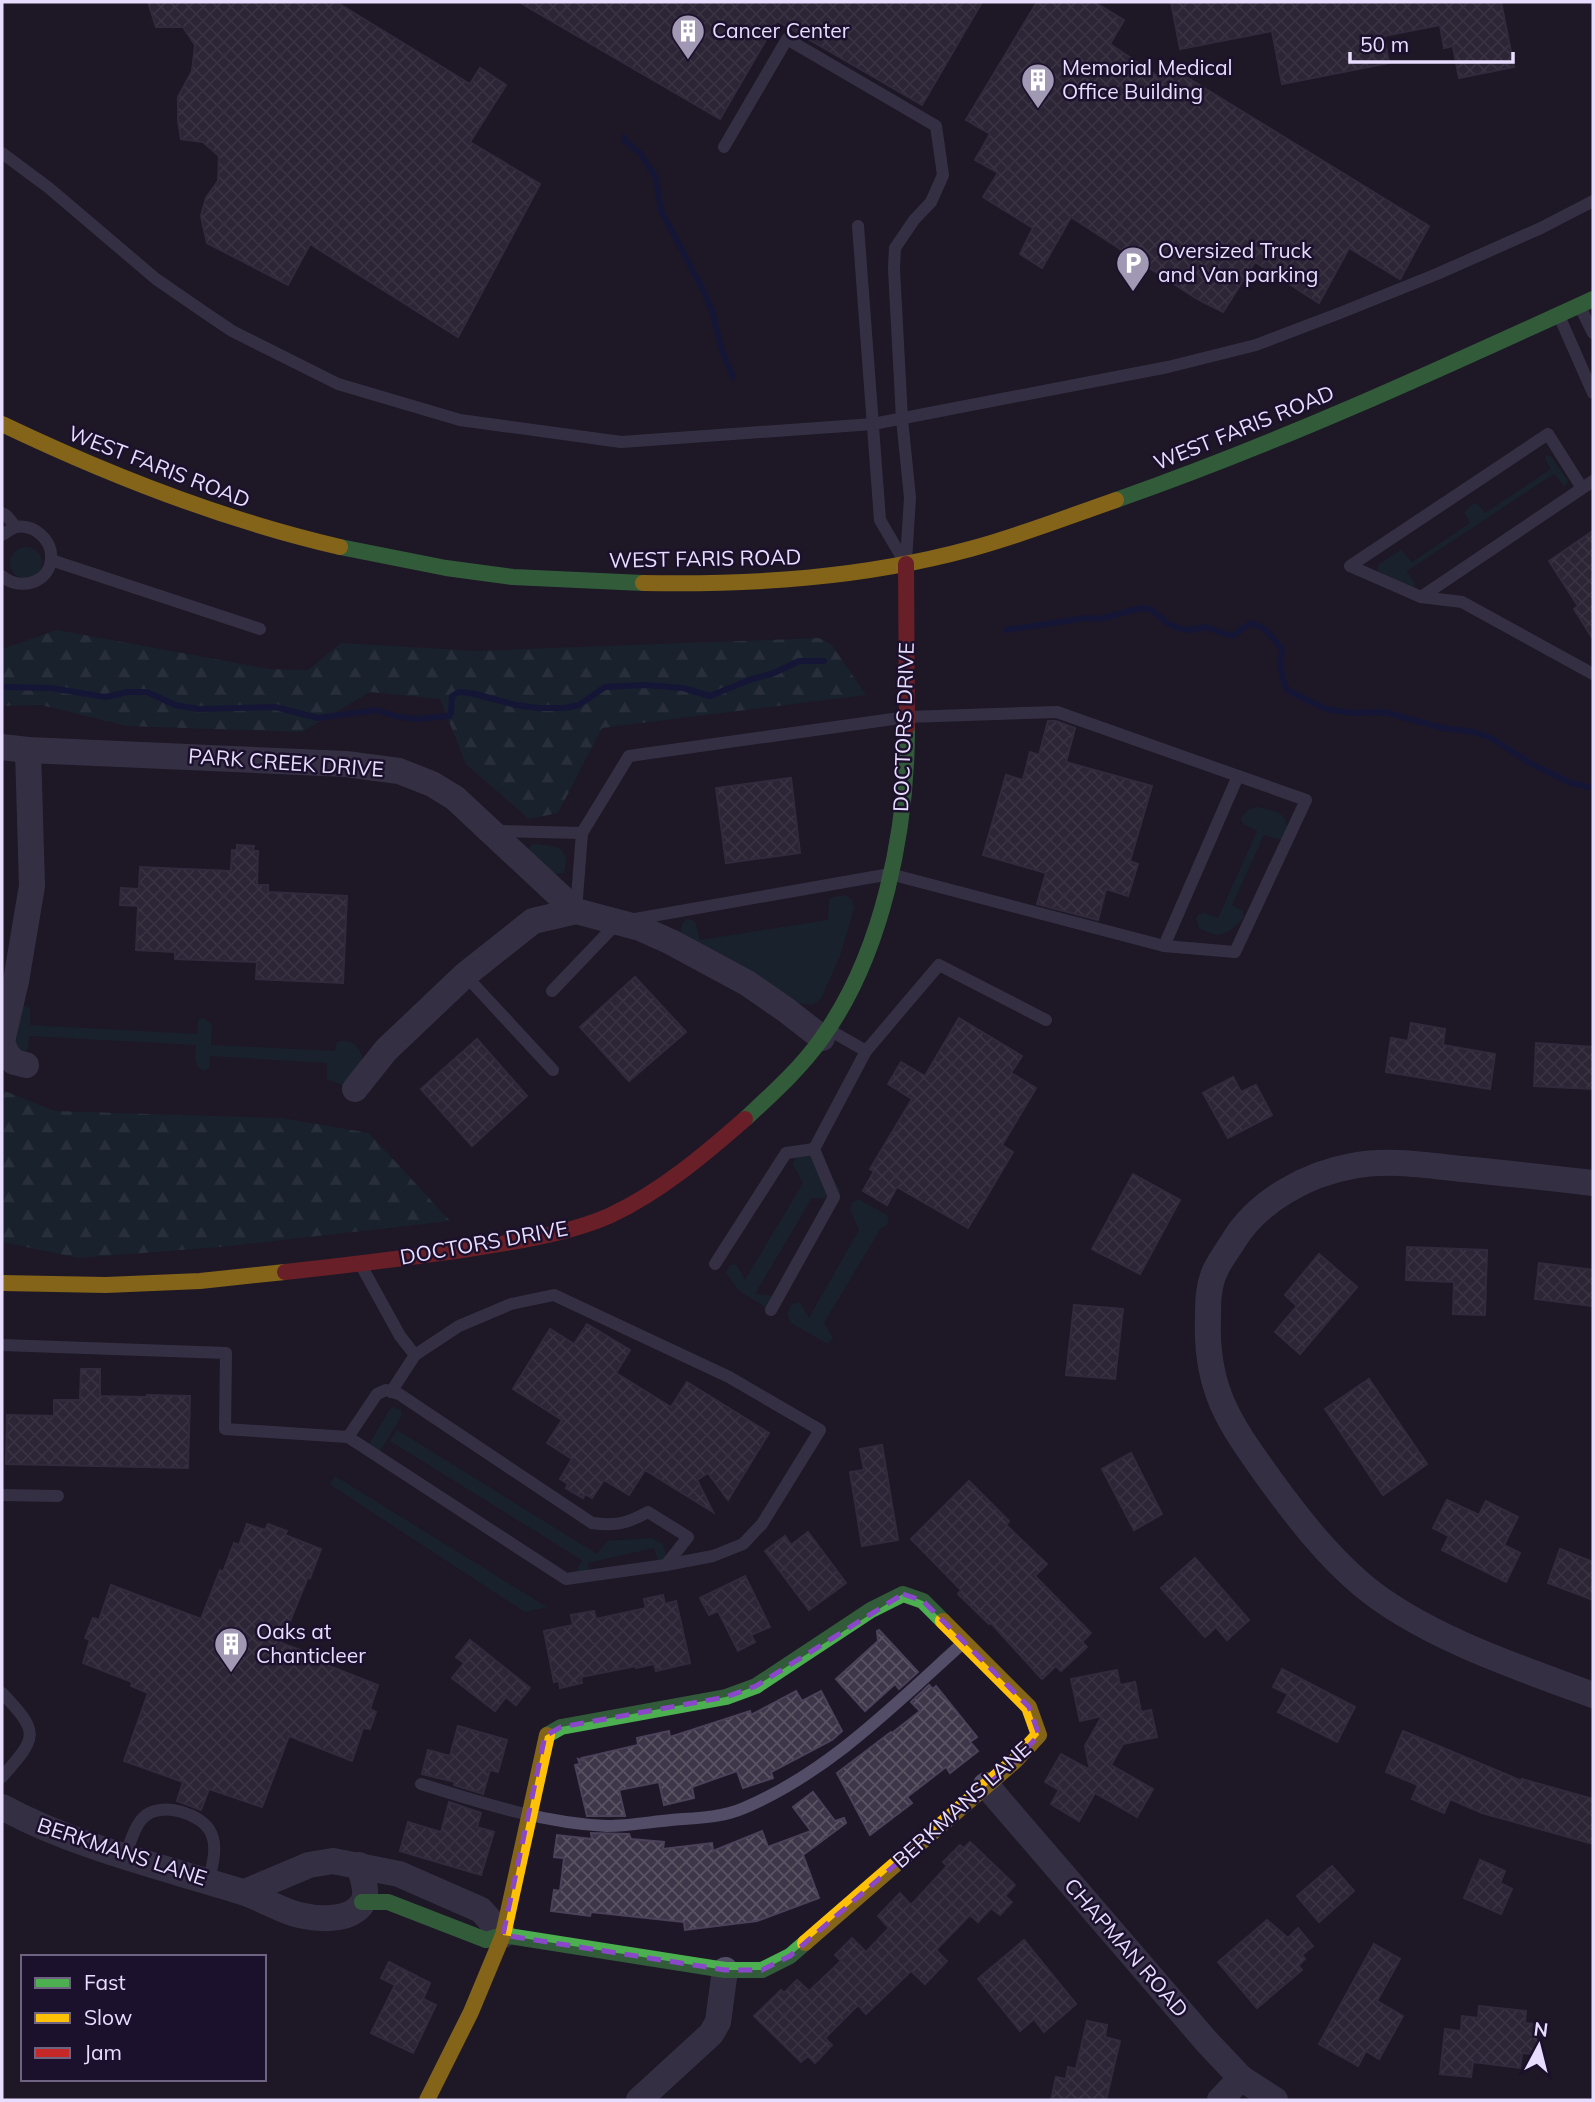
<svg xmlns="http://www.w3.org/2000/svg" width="1595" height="2102" viewBox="0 0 1595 2102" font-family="Mulish,sans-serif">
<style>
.green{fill:#152d35}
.forest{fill:url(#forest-firs)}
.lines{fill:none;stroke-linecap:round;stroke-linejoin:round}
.stream{stroke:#0d1449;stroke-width:6}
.building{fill:url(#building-cross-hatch);stroke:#4b4259;stroke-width:2}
.lane{stroke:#534d67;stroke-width:12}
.street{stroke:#534d67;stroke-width:26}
.fast{stroke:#4caf50;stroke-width:16}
.slow{stroke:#ffc107;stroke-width:16}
.jam{stroke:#c62828;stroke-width:16}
.marked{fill:none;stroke:#8b47c9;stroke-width:5;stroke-dasharray:14 9;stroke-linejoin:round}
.labels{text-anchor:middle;stroke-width:5;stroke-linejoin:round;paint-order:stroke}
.poi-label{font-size:21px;fill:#e8ddff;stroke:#1c112d;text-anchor:start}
.street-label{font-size:21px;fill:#e8ddff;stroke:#1c112d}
</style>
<defs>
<pattern id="forest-firs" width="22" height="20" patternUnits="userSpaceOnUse" patternTransform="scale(1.75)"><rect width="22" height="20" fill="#152d35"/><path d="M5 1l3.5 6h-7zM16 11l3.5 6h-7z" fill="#374b53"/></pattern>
<pattern id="building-cross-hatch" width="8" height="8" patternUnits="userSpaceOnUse" patternTransform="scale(1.75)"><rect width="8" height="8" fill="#3d3648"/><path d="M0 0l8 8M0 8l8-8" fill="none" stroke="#595363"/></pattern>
</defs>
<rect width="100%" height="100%" fill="#1d1727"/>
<!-- green -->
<g class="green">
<polygon points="1546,455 1551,456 1568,481 1566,486 1563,485 1554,474 1407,571 1415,584 1413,588 1408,588 1378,571 1377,568 1379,564 1401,550 1412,562 1470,523 1464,512 1473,504 1478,504 1485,513 1551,469 1545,459"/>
<circle cx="26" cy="563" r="16"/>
<path d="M1257,807C1276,811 1294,814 1284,838L1281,840L1264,835L1232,905L1243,911L1244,917C1228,934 1221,941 1199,928L1196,918L1199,914L1205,913L1218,918L1257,831L1243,824L1241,818L1249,809Z"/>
<path d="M533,844C554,846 572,845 564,873L555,874L530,851L529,848Z"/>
<polygon points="845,895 852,900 854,909 840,956 821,999 811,1005 798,1003 680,934 682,925 686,919 693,920 696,924 700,940 828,920 829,899 833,897"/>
<path d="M23,1005L30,1008V1025L197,1034L198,1020L203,1018L212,1024L211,1045L335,1051L337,1042C351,1037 361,1047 363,1061L344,1086L327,1079V1063L210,1056L209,1068L203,1071C192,1065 196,1055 196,1045L29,1036L28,1048L25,1052L19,1050L15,1042Z"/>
<polygon points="804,1153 817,1157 839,1188 840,1193 834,1198 812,1198 755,1294 772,1296 767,1308 738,1290 726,1272 730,1265 736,1264 745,1280 803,1183 793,1164 796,1157"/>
<polygon points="857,1200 860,1200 887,1215 889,1222 885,1226 881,1228 824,1323 833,1338 829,1343 826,1343 791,1323 787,1313 792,1304 800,1302 809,1318 859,1230 850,1210 852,1203"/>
<polygon points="394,1407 401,1410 401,1417 380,1451 369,1444 390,1409"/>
<polygon points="397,1430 597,1554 607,1541 652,1538 663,1544 666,1555 665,1561 658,1561 654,1548 588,1563 590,1577 574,1574 582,1560 390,1441"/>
<polygon points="335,1476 547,1607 525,1612 335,1488 330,1484"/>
</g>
<!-- forest -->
<g class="forest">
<polygon points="57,630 269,669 308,670 341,643 478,651 819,638 831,644 866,695 602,728 558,813 529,819 466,764 440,699 370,692 302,732 127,726 41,705 2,706 2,649"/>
<polygon points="2,1090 55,1111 282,1118 369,1133 450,1221 220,1247 79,1258 2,1242"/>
</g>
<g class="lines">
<!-- stream -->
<g class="stream">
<polyline points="624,137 625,141 640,153 656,178 661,210 704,292 712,311 722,350 733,377"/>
<polyline points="1006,630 1086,618 1100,619 1141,608 1152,610 1167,623 1178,628 1190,630 1205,627 1232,636 1251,623 1265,629 1282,649 1280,665 1285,686 1289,691 1311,702 1326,709 1353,713 1384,712 1443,728 1474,732 1491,738 1530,763 1571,783 1593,788"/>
<polyline points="2,687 51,688 105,697 128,692 147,692 175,705 198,709 275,707 318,718 376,710 395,716 416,719 449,716 451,713 452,696 459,692 471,693 516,705 538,708 565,708 579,705 605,687 646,685 683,688 710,696 749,680 774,673 799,661 824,661"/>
</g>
</g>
<!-- building -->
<g class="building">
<polygon points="148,2 336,2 470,84 480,68 506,85 470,142 540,184 458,337 310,244 288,285 207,243 201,216 206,198 218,181 219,156 203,142 181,139 178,121 178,97 192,71 195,45 183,27 156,27"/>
<polygon points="519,2 982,2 922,105 777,21 720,119"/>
<polygon points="1037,2 1094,2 1124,20 1110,44 1162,79 1170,67 1429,226 1400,279 1349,248 1319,303 1255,262 1223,312 1197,299 1071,217 1042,268 1020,254 1033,228 983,197 998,173 975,160 990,134 966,120"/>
<polygon points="1171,2 1501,2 1514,67 1459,78 1453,46 1444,48 1440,25 1384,36 1389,63 1282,84 1272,31 1180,49"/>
<polygon points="1593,531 1593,639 1574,609 1578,606 1549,561"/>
<polygon points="1048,721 1056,721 1075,728 1066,762 1152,786 1130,861 1138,864 1128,896 1106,889 1098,920 1037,904 1046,873 983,855 1006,775 1023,780 1030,752 1039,755"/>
<polygon points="791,778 800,853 726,863 716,788"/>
<polygon points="237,845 254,846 253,851 258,851 257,885 268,885 268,892 347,896 343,983 256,979 257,962 175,959 175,952 136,950 138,906 120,905 121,888 139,889 140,867 231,871 232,850 237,850"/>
<polygon points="635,977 686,1032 629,1081 580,1027"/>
<polygon points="959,1018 1022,1056 1011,1073 1036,1088 1002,1145 1013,1152 968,1228 897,1187 887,1205 863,1191 874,1171 870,1169 912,1099 888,1084 901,1062 925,1076"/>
<polygon points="1411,1023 1445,1029 1443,1045 1495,1054 1490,1089 1386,1072 1391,1038 1408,1041"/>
<polygon points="477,1039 527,1096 472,1146 421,1089"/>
<polygon points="1536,1043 1593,1047 1593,1089 1534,1086"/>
<polygon points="1233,1077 1241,1092 1256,1085 1272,1115 1228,1138 1203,1093"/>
<polygon points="1133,1174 1180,1200 1140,1274 1092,1249"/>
<polygon points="1407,1247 1487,1250 1485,1315 1453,1314 1454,1282 1406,1280"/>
<polygon points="1319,1254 1357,1287 1300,1354 1275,1332 1297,1306 1285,1295"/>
<polygon points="1539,1263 1593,1270 1593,1306 1535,1299"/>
<polygon points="1074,1305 1123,1309 1115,1379 1066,1375"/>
<polygon points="587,1324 630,1350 616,1373 671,1407 687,1382 769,1433 728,1500 708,1473 697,1480 713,1512 645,1470 629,1495 604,1480 592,1498 585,1494 583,1498 566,1488 568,1484 560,1479 572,1459 547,1443 562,1420 513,1389 550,1329 574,1344"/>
<polygon points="81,1369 100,1369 100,1396 147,1397 147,1395 190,1396 188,1468 6,1464 7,1415 54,1416 54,1400 80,1400"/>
<polygon points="1369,1379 1427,1464 1383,1495 1325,1409"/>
<polygon points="882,1445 898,1540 862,1546 850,1472 864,1470 860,1449"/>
<polygon points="1131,1453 1162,1514 1134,1530 1102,1469"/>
<polygon points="969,1481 1009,1521 1006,1525 1047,1564 1035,1576 1091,1633 1082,1642 1087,1647 1061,1671 1056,1666 1042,1679 990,1622 989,1624 958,1594 961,1590 911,1539"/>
<polygon points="1447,1500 1479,1515 1486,1501 1518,1517 1504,1545 1520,1553 1506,1582 1442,1550 1449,1536 1433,1528"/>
<polygon points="247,1524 265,1530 268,1524 287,1531 285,1535 321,1549 310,1578 308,1577 281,1643 330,1661 329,1666 378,1685 370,1709 376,1712 370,1729 363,1728 352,1761 289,1736 262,1807 209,1789 201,1810 177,1801 183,1782 124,1761 148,1693 131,1686 132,1682 83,1663 90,1640 85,1638 93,1618 99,1620 111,1585 201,1619 220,1570 223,1572 234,1543 239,1545"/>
<polygon points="808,1532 846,1583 809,1610 765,1551 785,1536 791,1545"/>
<polygon points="1560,1549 1593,1562 1593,1600 1548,1583"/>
<polygon points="1195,1558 1249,1620 1227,1640 1216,1627 1205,1637 1161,1588"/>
<polygon points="745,1576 770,1627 751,1635 755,1642 738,1651 718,1611 709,1615 700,1598"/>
<polygon points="663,1595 665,1604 676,1601 690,1663 656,1671 654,1664 636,1668 636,1666 581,1677 582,1683 560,1688 559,1681 554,1682 544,1631 573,1625 571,1615 594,1611 596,1619 646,1608 644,1599"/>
<polygon points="879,1630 918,1672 899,1689 895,1684 865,1711 836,1679 878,1641 877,1631"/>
<polygon points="470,1640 530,1688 516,1705 506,1697 495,1711 452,1678 464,1663 456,1657"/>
<polygon points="1282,1669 1355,1707 1337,1742 1278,1712 1288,1694 1273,1687"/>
<polygon points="1117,1670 1120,1685 1135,1682 1141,1712 1151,1710 1157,1737 1123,1744 1111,1765 1153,1789 1137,1817 1095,1793 1079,1821 1051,1804 1059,1790 1045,1782 1061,1754 1090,1770 1085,1746 1102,1716 1080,1721 1071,1679"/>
<polygon points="929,1685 933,1689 936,1686 977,1737 970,1742 978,1751 950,1773 946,1767 907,1797 912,1803 870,1835 837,1773 891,1732 892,1733 920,1711 911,1702"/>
<polygon points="796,1691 802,1701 821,1691 842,1731 832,1740 771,1772 773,1778 743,1788 737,1771 692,1787 694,1798 664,1805 659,1782 619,1790 625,1816 587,1816 575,1765 580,1764 578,1759 586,1761 582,1758 638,1745 637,1738 669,1731 670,1737 750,1711 751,1715"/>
<polygon points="458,1726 507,1740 498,1772 490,1770 483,1794 454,1785 455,1782 422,1774 428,1750 450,1756"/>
<polygon points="1403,1731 1522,1781 1522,1779 1593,1799 1593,1844 1482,1813 1450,1799 1444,1813 1412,1799 1418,1785 1386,1772"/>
<polygon points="813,1792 835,1821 844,1818 846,1823 803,1855 819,1898 757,1921 685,1930 684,1922 591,1912 590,1916 551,1911 554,1890 560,1891 564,1858 554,1857 557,1835 592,1839 591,1833 629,1834 631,1839 664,1842 663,1849 712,1843 713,1851 762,1831 768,1847 811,1831 793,1807"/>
<polygon points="449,1802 481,1813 477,1827 494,1832 481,1875 400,1851 408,1822 441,1832"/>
<polygon points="970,1842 1015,1885 1005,1896 1012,1902 1000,1915 991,1908 978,1922 970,1915 936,1950 947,1961 925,1984 911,1971 866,2014 858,2005 825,2038 832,2045 815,2063 808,2056 801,2062 754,2016 781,1990 784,1993 797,1980 809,1991 841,1961 835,1955 852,1938 866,1952 889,1928 878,1916 900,1893 911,1905 947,1866 943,1862 960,1845 964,1848"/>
<polygon points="1480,1860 1505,1871 1500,1883 1512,1889 1501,1914 1464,1898"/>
<polygon points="1332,1866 1354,1891 1319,1922 1297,1896"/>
<polygon points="1267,1920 1288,1938 1298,1928 1313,1946 1302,1955 1305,1959 1298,1966 1302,1970 1257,2008 1218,1962"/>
<polygon points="1024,1940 1076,2004 1044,2032 1034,2019 1020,2031 978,1979"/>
<polygon points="1374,1944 1400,1959 1377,2001 1403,2016 1379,2059 1366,2051 1358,2066 1319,2044"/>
<polygon points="389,1962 430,1983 423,1999 436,2005 413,2053 371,2033 395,1985 381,1978"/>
<polygon points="1479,2006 1526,2011 1525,2023 1541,2025 1537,2054 1522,2053 1520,2068 1473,2062 1471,2077 1440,2074 1445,2029 1461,2031 1462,2016 1478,2018"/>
<polygon points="1087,2021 1107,2025 1105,2037 1120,2041 1106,2100 1051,2100 1056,2077 1066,2079 1068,2067 1076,2069"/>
</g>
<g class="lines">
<!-- lane -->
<g class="lane">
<polyline points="724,147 787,39 936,126 943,175 931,202 914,220 895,248 894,269 902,419 910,498 906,560"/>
<polyline points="2,153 49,188 156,279 201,310 232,331 338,384 460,420 621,442 873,424 1168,367 1256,345 1340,313 1437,274 1541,228 1593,201"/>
<polyline points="858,226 880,520 904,561"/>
<polyline points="1581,309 1593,333"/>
<polyline points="1560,318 1593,393"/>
<polyline points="1582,488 1548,434 1350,566 1421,597 1593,481"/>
<polyline points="2,513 6,515 16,527"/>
<path d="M2,535C6,533 12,528 16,527C35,524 53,541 51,559C49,584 18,591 2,576"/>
<polyline points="51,560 260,629"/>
<polyline points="1421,597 1462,602 1593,674"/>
<polyline points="496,831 582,833 629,756 907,717 1057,712 1306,800 1235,952 1164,946 890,874 618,922 552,991"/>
<polyline points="576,910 582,833"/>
<polyline points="1164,946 1238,776"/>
<polyline points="465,975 553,1070"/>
<polyline points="831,1031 866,1051 939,965 1046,1020"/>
<polyline points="715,1264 786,1153 814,1149 866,1051"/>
<polyline points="362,1267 400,1336 415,1355 391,1392"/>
<polyline points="771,1310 834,1197 814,1149"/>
<path d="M2,1345L226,1353L225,1429L348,1437L566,1579L666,1565L688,1537L648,1512C626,1524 616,1526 592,1523L399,1394L386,1390L377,1394L348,1437"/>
<polyline points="415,1355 459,1326 511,1304 554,1295 729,1377 820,1430 762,1524 743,1544 713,1556 666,1565"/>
<polyline points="2,1495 58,1496"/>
<path d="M2,1693C40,1733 38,1736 2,1777"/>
<path d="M421,1784C482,1803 543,1823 607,1826C628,1826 650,1822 671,1820C695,1818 721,1818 744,1808C829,1772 895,1704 963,1643"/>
<path d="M125,1857C130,1844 134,1826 144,1817C160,1801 202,1813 211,1833C218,1848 212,1865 209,1881"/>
</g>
<!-- street -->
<g class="street">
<polyline points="2,747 28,750 346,764 399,771 432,784 455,798 576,911 640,928 671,942 747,983 786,1010 822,1038"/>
<polyline points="26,1065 14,1062 6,1053 2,1041 16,981 32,886 28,750"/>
<polyline points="355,1089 386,1050 465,975 533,921 576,911"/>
<path d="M1593,1183C1550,1178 1506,1173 1462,1169C1425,1165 1388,1159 1352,1166C1307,1174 1258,1201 1234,1240C1228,1250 1220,1260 1215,1271C1208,1286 1208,1302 1208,1318C1205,1391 1231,1425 1271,1481C1298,1518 1326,1554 1361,1584C1421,1635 1519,1668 1593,1695"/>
<polyline points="986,1785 1207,2042 1241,2078 1275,2100"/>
<path d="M2,1807C76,1847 159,1866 239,1891C260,1897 279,1910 299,1915C316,1919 342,1921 356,1910C372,1898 363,1881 359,1865"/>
<polyline points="245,1892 309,1865 333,1861 399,1874 481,1910 503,1935"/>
<polyline points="639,2100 711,2034 718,2022 725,1970"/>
<polyline points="1220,2100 1241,2078"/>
</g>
<!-- fast -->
<g class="fast">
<path d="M1116,500C1279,443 1436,371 1593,299"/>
<polyline points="340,547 446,568 513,577 643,583"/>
<path d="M745,1119C772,1094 801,1068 822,1038C883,953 907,830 907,727"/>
<polyline points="547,1735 561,1727 726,1697 756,1686 871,1610 903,1594 923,1601 943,1621"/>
<polyline points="362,1902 388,1902 486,1940 503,1935 725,1970 762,1970 790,1956 805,1943"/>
</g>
<!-- slow -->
<g class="slow">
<path d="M2,424C111,476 223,520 340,547"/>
<path d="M643,583C753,585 863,578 970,549C1019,536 1067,517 1116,500"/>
<polyline points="2,1283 106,1285 200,1281 285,1272"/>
<polyline points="805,1943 1015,1761 1039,1735 1029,1707 943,1621"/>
<polyline points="427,2100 471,2012 503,1935 547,1735"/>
</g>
<!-- jam -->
<g class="jam">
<polyline points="906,564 907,727"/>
<path d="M285,1272C342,1266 398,1259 455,1251C503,1244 567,1235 611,1215C660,1192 704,1155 745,1119"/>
</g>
</g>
<!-- marked area -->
<path d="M0 0H1595V2102H0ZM903,1594L923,1601L1029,1707L1039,1735L1015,1761L790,1956L762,1970H725L503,1935L545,1736L561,1727L726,1697L756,1686Z" fill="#1d1727" fill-opacity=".55" fill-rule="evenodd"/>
<path class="marked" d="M903,1594L923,1601L1029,1707L1039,1735L1015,1761L790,1956L762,1970H725L503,1935L545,1736L561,1727L726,1697L756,1686Z"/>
<!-- icons -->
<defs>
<g id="building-pin" transform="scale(1.75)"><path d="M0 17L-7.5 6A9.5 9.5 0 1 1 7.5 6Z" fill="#a198b3" stroke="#1c112d"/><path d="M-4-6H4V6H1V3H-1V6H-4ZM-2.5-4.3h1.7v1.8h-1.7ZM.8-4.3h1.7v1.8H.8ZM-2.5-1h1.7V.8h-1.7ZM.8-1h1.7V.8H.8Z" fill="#fff"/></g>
<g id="parking-pin" transform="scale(1.75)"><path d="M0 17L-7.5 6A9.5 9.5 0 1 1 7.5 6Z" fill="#a198b3" stroke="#1c112d"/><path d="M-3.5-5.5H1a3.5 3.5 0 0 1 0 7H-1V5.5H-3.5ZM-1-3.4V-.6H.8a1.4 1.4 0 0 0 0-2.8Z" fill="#fff"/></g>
</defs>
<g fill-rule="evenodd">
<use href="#building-pin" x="688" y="31"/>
<use href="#building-pin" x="1038" y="80"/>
<use href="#parking-pin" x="1133" y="263"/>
<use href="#building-pin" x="231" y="1644"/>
</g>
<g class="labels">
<!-- poi labels -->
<g class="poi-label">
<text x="712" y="38">Cancer Center</text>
<text x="1062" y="75">Memorial Medical<tspan x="1062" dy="24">Office Building</tspan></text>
<text x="1158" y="258">Oversized Truck<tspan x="1158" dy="24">and Van parking</tspan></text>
<text x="256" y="1639">Oaks at<tspan x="256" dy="24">Chanticleer</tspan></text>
</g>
<!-- street labels -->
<g class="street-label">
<text transform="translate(1244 428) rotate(-22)" y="7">WEST FARIS ROAD</text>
<text transform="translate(159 467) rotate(21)" y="7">WEST FARIS ROAD</text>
<text transform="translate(705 559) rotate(-1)" y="7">WEST FARIS ROAD</text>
<text transform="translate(904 727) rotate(-88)" y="7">DOCTORS DRIVE</text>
<text transform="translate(286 763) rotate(4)" y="7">PARK CREEK DRIVE</text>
<text transform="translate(484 1243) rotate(-10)" y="7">DOCTORS DRIVE</text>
<text transform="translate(962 1805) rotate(-42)" y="7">BERKMANS LANE</text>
<text transform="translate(122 1852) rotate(18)" y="7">BERKMANS LANE</text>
<text transform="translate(1126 1948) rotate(49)" y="7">CHAPMAN ROAD</text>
</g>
</g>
<!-- border -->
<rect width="1595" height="2102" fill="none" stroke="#e8ddff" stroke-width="7"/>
<!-- legend -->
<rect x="21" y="1955" width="245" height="126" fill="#1c112d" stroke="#6e6381" stroke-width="2"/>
<rect x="35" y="1978" width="35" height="10" fill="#4caf50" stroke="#6e6381" stroke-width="2"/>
<text x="84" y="1990" font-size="21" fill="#e8ddff">Fast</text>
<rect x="35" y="2013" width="35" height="10" fill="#ffc107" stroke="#6e6381" stroke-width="2"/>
<text x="84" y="2025" font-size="21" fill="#e8ddff">Slow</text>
<rect x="35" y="2048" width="35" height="10" fill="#c62828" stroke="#6e6381" stroke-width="2"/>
<text x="84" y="2060" font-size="21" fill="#e8ddff">Jam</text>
<!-- north arrow -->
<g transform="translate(1539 2046) rotate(7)" stroke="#1c112d" stroke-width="5" paint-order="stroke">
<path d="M0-5L12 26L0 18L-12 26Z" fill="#e8ddff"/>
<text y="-10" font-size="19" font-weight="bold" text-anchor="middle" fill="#e8ddff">N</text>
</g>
<!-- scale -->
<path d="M1350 52v10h163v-10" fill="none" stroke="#e8ddff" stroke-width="3.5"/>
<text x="1360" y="52" font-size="21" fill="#e8ddff" stroke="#1c112d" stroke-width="5" paint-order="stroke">50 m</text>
</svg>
